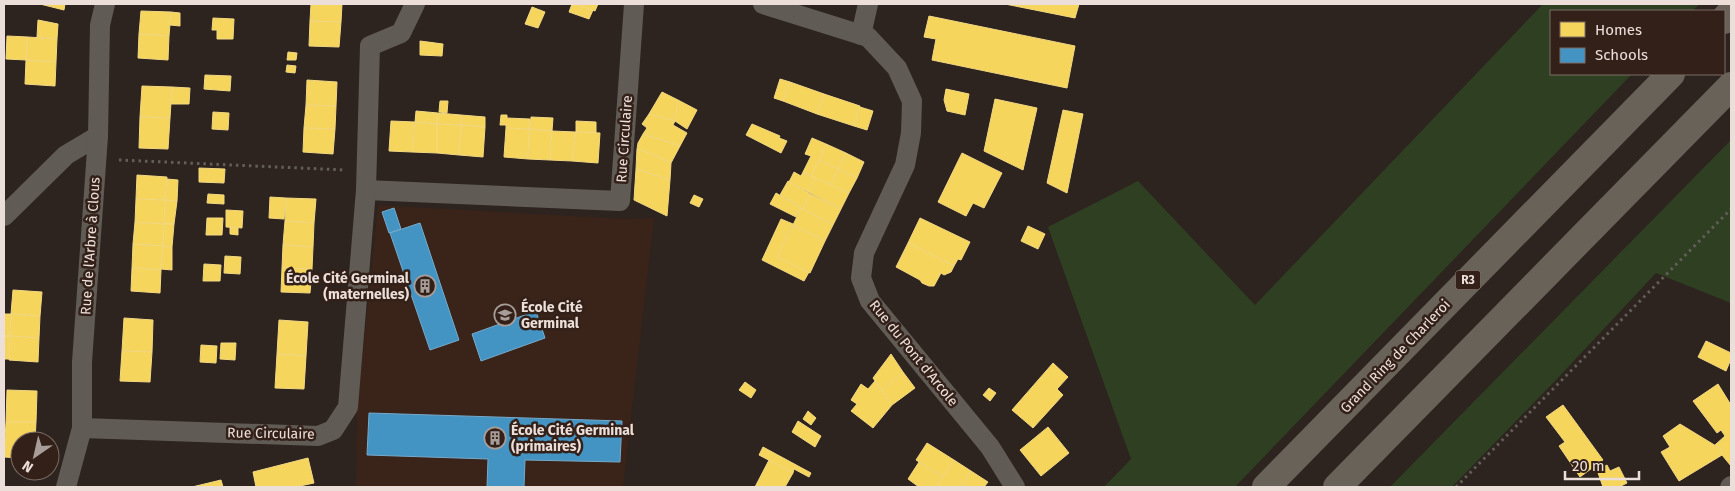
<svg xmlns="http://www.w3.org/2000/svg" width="1735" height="491" viewBox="0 0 1735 491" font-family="'Fira Sans',sans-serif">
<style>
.built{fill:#3a241a}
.green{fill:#2e4021}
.homes{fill:#f6d55c;stroke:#f3d882}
.schools{fill:#4393c3;stroke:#76aaca}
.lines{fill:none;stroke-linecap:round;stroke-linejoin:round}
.path{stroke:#645e59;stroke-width:3;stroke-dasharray:2.5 4;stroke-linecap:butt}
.minor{stroke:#605b54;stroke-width:20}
.motorway{stroke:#686258;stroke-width:28}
.labels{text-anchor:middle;stroke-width:5;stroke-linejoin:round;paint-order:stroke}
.shield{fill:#332119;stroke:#b4a6a0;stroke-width:1}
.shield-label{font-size:12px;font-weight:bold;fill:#ecdfda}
.street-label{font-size:14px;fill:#ecdfda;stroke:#332119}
.poi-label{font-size:14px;font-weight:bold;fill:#ecdfda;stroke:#332119;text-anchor:start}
</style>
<rect width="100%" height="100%" fill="#2d231f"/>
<!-- built -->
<polygon class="built" points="378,205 624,219 654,218 623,487 356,487 357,411"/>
<!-- green -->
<g class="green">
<polygon points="1543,4 1700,4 1692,11 1551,11 1551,74 1632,74 1235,487 1104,487 1131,459 1048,227 1138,181 1255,305"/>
<polygon points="1731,140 1731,303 1656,273 1556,380 1452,487 1390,487"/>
</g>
<!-- homes -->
<g class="homes">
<polygon points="40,4 65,4 64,10"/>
<polygon points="311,4 342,4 341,22 310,21"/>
<polygon points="572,4 576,4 593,10 589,19 569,12"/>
<polygon points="576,4 598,4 595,11"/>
<polygon points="1005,4 1079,4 1075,18"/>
<polygon points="532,7 545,12 538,28 525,24"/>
<polygon points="141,11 171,12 169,36 139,34"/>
<polygon points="171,12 180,13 180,26 170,25"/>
<polygon points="929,16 1075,46 1067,88 932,60 936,39 924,37"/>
<polygon points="213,18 234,19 233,39 217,39 217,30 212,30"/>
<polygon points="38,20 58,24 57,39 37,37"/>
<polygon points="310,21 341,22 339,47 309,46"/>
<polygon points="139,34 169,36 168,60 138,58"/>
<polygon points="7,36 28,37 26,60 6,59"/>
<polygon points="28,37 57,39 56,62 26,60"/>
<polygon points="420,41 443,44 442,56 420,55"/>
<polygon points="288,52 297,53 296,60 287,60"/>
<polygon points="26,60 56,62 55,86 25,84"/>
<polygon points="287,65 296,66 295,73 286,72"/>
<polygon points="205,75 231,76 230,91 204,89"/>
<polygon points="780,79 790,82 783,101 774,98"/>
<polygon points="307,80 337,82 336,106 306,105"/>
<polygon points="790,82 824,94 817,114 783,101"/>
<polygon points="142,86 172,87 170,118 140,117"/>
<polygon points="172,87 190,88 189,104 171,104"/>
<polygon points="946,89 969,94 965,115 947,111 944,100"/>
<polygon points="662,92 678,100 675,121 649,114"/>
<polygon points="824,94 860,106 854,126 817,114"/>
<polygon points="995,99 1037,108 1023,170 984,151"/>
<polygon points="678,100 697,110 687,129 675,121"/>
<polygon points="440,101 448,101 447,113 439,112"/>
<polygon points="306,105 336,106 335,129 304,128"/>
<polygon points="860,107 873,111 867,130 854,126"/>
<polygon points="1063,110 1083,114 1067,193 1047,183"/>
<polygon points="416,111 438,113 437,124 415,122"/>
<polygon points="213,112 229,113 228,130 212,129"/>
<polygon points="438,113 461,115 462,125 437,124"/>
<polygon points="649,114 675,121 673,125 687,133 680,146 643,134 647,128 642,124"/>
<polygon points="461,115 485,117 485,127 462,125"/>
<polygon points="501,115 507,115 507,118 530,119 530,129 506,128 506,125 500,125"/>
<polygon points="140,117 170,118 168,149 139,148"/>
<polygon points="531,117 553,118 552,131 530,129"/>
<polygon points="391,121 415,122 412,152 389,151"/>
<polygon points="576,121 596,122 596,133 576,132"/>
<polygon points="415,122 437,124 437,153 412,152"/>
<polygon points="437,124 461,125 459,155 437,153"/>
<polygon points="752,124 780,136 779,138 787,141 781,153 746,135"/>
<polygon points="461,125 485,127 483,157 459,155"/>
<polygon points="304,128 335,129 333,154 303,152"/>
<polygon points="506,128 529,129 528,159 504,157"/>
<polygon points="529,129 552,131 550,160 528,159"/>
<polygon points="552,131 576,132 572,161 550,160"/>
<polygon points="576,132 600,133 598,163 572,161"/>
<polygon points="643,134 680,146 671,163 649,153 637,149 638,143"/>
<polygon points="812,138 826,144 812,176 803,172 811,156 805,154"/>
<polygon points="826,144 846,153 838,169 819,160"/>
<polygon points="637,149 649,153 671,163 670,180 636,169"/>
<polygon points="846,153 864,162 857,178 838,169"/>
<polygon points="962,153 1002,173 984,208 973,203 966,216 938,202"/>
<polygon points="819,160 838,169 830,185 811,177"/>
<polygon points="199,168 225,169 224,183 199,182"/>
<polygon points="636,169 670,180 667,216 634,200"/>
<polygon points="838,169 857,178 849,193 830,185"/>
<polygon points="794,172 801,176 803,172 815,178 808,192 789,182"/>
<polygon points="137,175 167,177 165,200 136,199"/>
<polygon points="815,178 849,193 841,209 808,192"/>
<polygon points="167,179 178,180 177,201 165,200"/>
<polygon points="788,181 810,194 803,209 780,195"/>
<polygon points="776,193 801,208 796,217 770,204"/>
<polygon points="208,194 224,195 224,204 207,203"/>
<polygon points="810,194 841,209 833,225 803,209"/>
<polygon points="694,195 703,199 699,207 690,203"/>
<polygon points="270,197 286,198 284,219 269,218"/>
<polygon points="286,198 316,199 314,223 285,221"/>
<polygon points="136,199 165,200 164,224 135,222"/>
<polygon points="165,200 177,201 174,224 164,224"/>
<polygon points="801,208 833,225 825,241 793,225"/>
<polygon points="226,210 243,211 242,228 226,227"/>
<polygon points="207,218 223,218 222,235 206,235"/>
<polygon points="920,218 970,242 961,260 958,259 954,266 908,243"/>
<polygon points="781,219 793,224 777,257 809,272 804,281 762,260"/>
<polygon points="285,221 314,223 313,247 283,245"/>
<polygon points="135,222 164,224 163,246 133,244"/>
<polygon points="164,224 174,224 172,247 163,246"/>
<polygon points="793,225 825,241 810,273 777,257"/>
<polygon points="1028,226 1045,234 1038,249 1021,241"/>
<polygon points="230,227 238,228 238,235 230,234"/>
<polygon points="908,243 954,266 951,272 944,275 941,273 934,286 929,286 922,283 920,280 896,267"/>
<polygon points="133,244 163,246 161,270 132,268"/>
<polygon points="283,245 313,247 312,269 282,268"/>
<polygon points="163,246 172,247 172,270 161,269"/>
<polygon points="225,256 241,257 240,274 224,273"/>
<polygon points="204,264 221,265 220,281 203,281"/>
<polygon points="132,268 161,270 160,293 131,291"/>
<polygon points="282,268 312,269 310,293 281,292"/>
<polygon points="13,290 42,292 40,316 11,314"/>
<polygon points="4,314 11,314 10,336 4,336"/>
<polygon points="11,314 40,316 39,338 10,336"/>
<polygon points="124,318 153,320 152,352 122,351"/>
<polygon points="279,320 308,322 306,356 277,354"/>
<polygon points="4,336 10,336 9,359 4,359"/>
<polygon points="10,336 39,338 38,362 9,360"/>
<polygon points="1706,341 1731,353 1731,359 1726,371 1698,357"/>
<polygon points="221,343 236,343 235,360 220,359"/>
<polygon points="201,345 217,346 216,363 200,362"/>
<polygon points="122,351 152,352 150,382 120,381"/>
<polygon points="277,354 306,356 304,389 275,388"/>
<polygon points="891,354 903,372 882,391 873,378"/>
<polygon points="1053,363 1068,377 1057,389 1063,395 1033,428 1012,410"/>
<polygon points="903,372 915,388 892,405 882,391"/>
<polygon points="875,381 892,405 873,428 851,411 857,404 851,400 861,384 868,389"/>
<polygon points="745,382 756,390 751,398 739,390"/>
<polygon points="1718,384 1731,405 1731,466 1722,455 1721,449 1715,445 1725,436 1721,430 1717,433 1693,401"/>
<polygon points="989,388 996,393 990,401 983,395"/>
<polygon points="7,390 37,391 36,422 6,422"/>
<polygon points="1563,405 1603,460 1580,477 1559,446 1565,442 1546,417"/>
<polygon points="808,411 816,418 811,425 803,419"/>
<polygon points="798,421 821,436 815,447 792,432"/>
<polygon points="6,422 36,422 35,441 20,441 20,458 4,457"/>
<polygon points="1680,424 1721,449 1722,455 1679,481 1661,452 1670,447 1663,436"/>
<polygon points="1048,427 1069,453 1041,476 1020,450"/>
<polygon points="927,443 954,460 943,477 916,460"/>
<polygon points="763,447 811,473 809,477 794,469 793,473 759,455"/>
<polygon points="308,458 314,483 295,487 256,487 253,472"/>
<polygon points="769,460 793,473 785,487 755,487"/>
<polygon points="954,460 971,471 961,487 936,487"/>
<polygon points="919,462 943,477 936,487 919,487 908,479"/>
<polygon points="1607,465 1610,471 1619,467 1627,483 1619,487 1603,487 1597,470"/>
<polygon points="971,471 988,482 984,487 961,487"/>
<polygon points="221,480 223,487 192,487"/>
</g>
<!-- schools -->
<g class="schools">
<polygon points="394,208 401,229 389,233 382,212"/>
<polygon points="420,223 459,340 430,350 390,233"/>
<polygon points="536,311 545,338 481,361 472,334"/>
<polygon points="369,413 622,421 620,462 525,460 524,487 487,487 488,459 367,455"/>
</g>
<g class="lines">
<!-- path -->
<g class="path">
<polyline points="119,160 345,170"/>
<polyline points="1456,487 1731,209"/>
</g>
<!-- minor -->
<g class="minor">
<polyline points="763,4 868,37 897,68 912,101 911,133 905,165 864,253 861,278 870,301 990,447 1015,487"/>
<polyline points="861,35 868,4"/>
<polyline points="366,190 620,201 634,4"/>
<polyline points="4,216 66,155 98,136"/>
<polyline points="82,428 318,436 333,430 348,407 366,190 370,46 401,33 415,4"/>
<polyline points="66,487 82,428 82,362 98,136 100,25 105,4"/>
<polyline points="1730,487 1731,486"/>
</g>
<!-- motorway -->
<g class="motorway">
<polyline points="1724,20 1731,12"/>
<polyline points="1266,487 1671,74"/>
<polyline points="1337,487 1731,86"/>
</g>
</g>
<!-- icons -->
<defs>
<g id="building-ring" transform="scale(1.125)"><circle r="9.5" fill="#332119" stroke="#a99d99" stroke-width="1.5"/><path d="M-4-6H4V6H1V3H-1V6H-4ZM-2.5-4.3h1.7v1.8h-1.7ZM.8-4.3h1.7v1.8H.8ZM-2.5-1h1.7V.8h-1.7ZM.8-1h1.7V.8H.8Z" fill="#a99d99"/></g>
<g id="school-ring" transform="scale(1.125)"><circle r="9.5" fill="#332119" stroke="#a99d99" stroke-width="1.5"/><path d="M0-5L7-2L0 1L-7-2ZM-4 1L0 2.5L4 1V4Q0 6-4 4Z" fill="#a99d99"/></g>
</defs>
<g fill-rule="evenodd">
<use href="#building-ring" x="425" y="286"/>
<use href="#school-ring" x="505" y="315"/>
<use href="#building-ring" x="495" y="438"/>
</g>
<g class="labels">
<!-- shield labels -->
<rect class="shield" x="1455.5" y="270.5" width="25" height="19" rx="4"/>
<g class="shield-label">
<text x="1468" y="284">R3</text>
</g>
<!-- street labels -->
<g class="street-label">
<text transform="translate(624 139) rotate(-86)" y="5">Rue Circulaire</text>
<text transform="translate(90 246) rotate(-86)" y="5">Rue de l'Arbre à Clous</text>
<text transform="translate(914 353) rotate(51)" y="5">Rue du Pont d'Arcole</text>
<text transform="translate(1395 356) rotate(-46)" y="5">Grand Ring de Charleroi</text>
<text transform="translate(271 433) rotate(1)" y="5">Rue Circulaire</text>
</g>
<!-- poi labels -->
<g class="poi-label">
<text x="409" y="283" text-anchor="end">École Cité Germinal<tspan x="409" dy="16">(maternelles)</tspan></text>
<text x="521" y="312">École Cité<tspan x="521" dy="16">Germinal</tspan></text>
<text x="511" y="435">École Cité Germinal<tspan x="511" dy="16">(primaires)</tspan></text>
</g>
</g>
<!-- border -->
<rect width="1735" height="491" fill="none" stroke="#ecdfda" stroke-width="10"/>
<!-- legend -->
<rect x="1550" y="10" width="175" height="65" fill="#332119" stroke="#7d6d66"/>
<rect x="1560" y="22" width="25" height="15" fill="#f6d55c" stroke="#7d6d66"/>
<text x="1595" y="35" font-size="15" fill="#ecdfda">Homes</text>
<rect x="1560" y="48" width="25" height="15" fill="#4393c3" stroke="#7d6d66"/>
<text x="1595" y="60" font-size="15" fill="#ecdfda">Schools</text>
<!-- north arrow -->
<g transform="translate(35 456) rotate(214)"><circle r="24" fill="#332119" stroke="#7d6d66"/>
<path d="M0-4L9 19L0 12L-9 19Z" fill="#a99d99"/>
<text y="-8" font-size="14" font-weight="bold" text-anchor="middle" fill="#ecdfda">N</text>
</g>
<!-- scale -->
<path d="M1565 471v8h74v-8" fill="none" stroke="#ecdfda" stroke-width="2.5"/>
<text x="1572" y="471" font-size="15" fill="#ecdfda" stroke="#332119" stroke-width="4" paint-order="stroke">20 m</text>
</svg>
